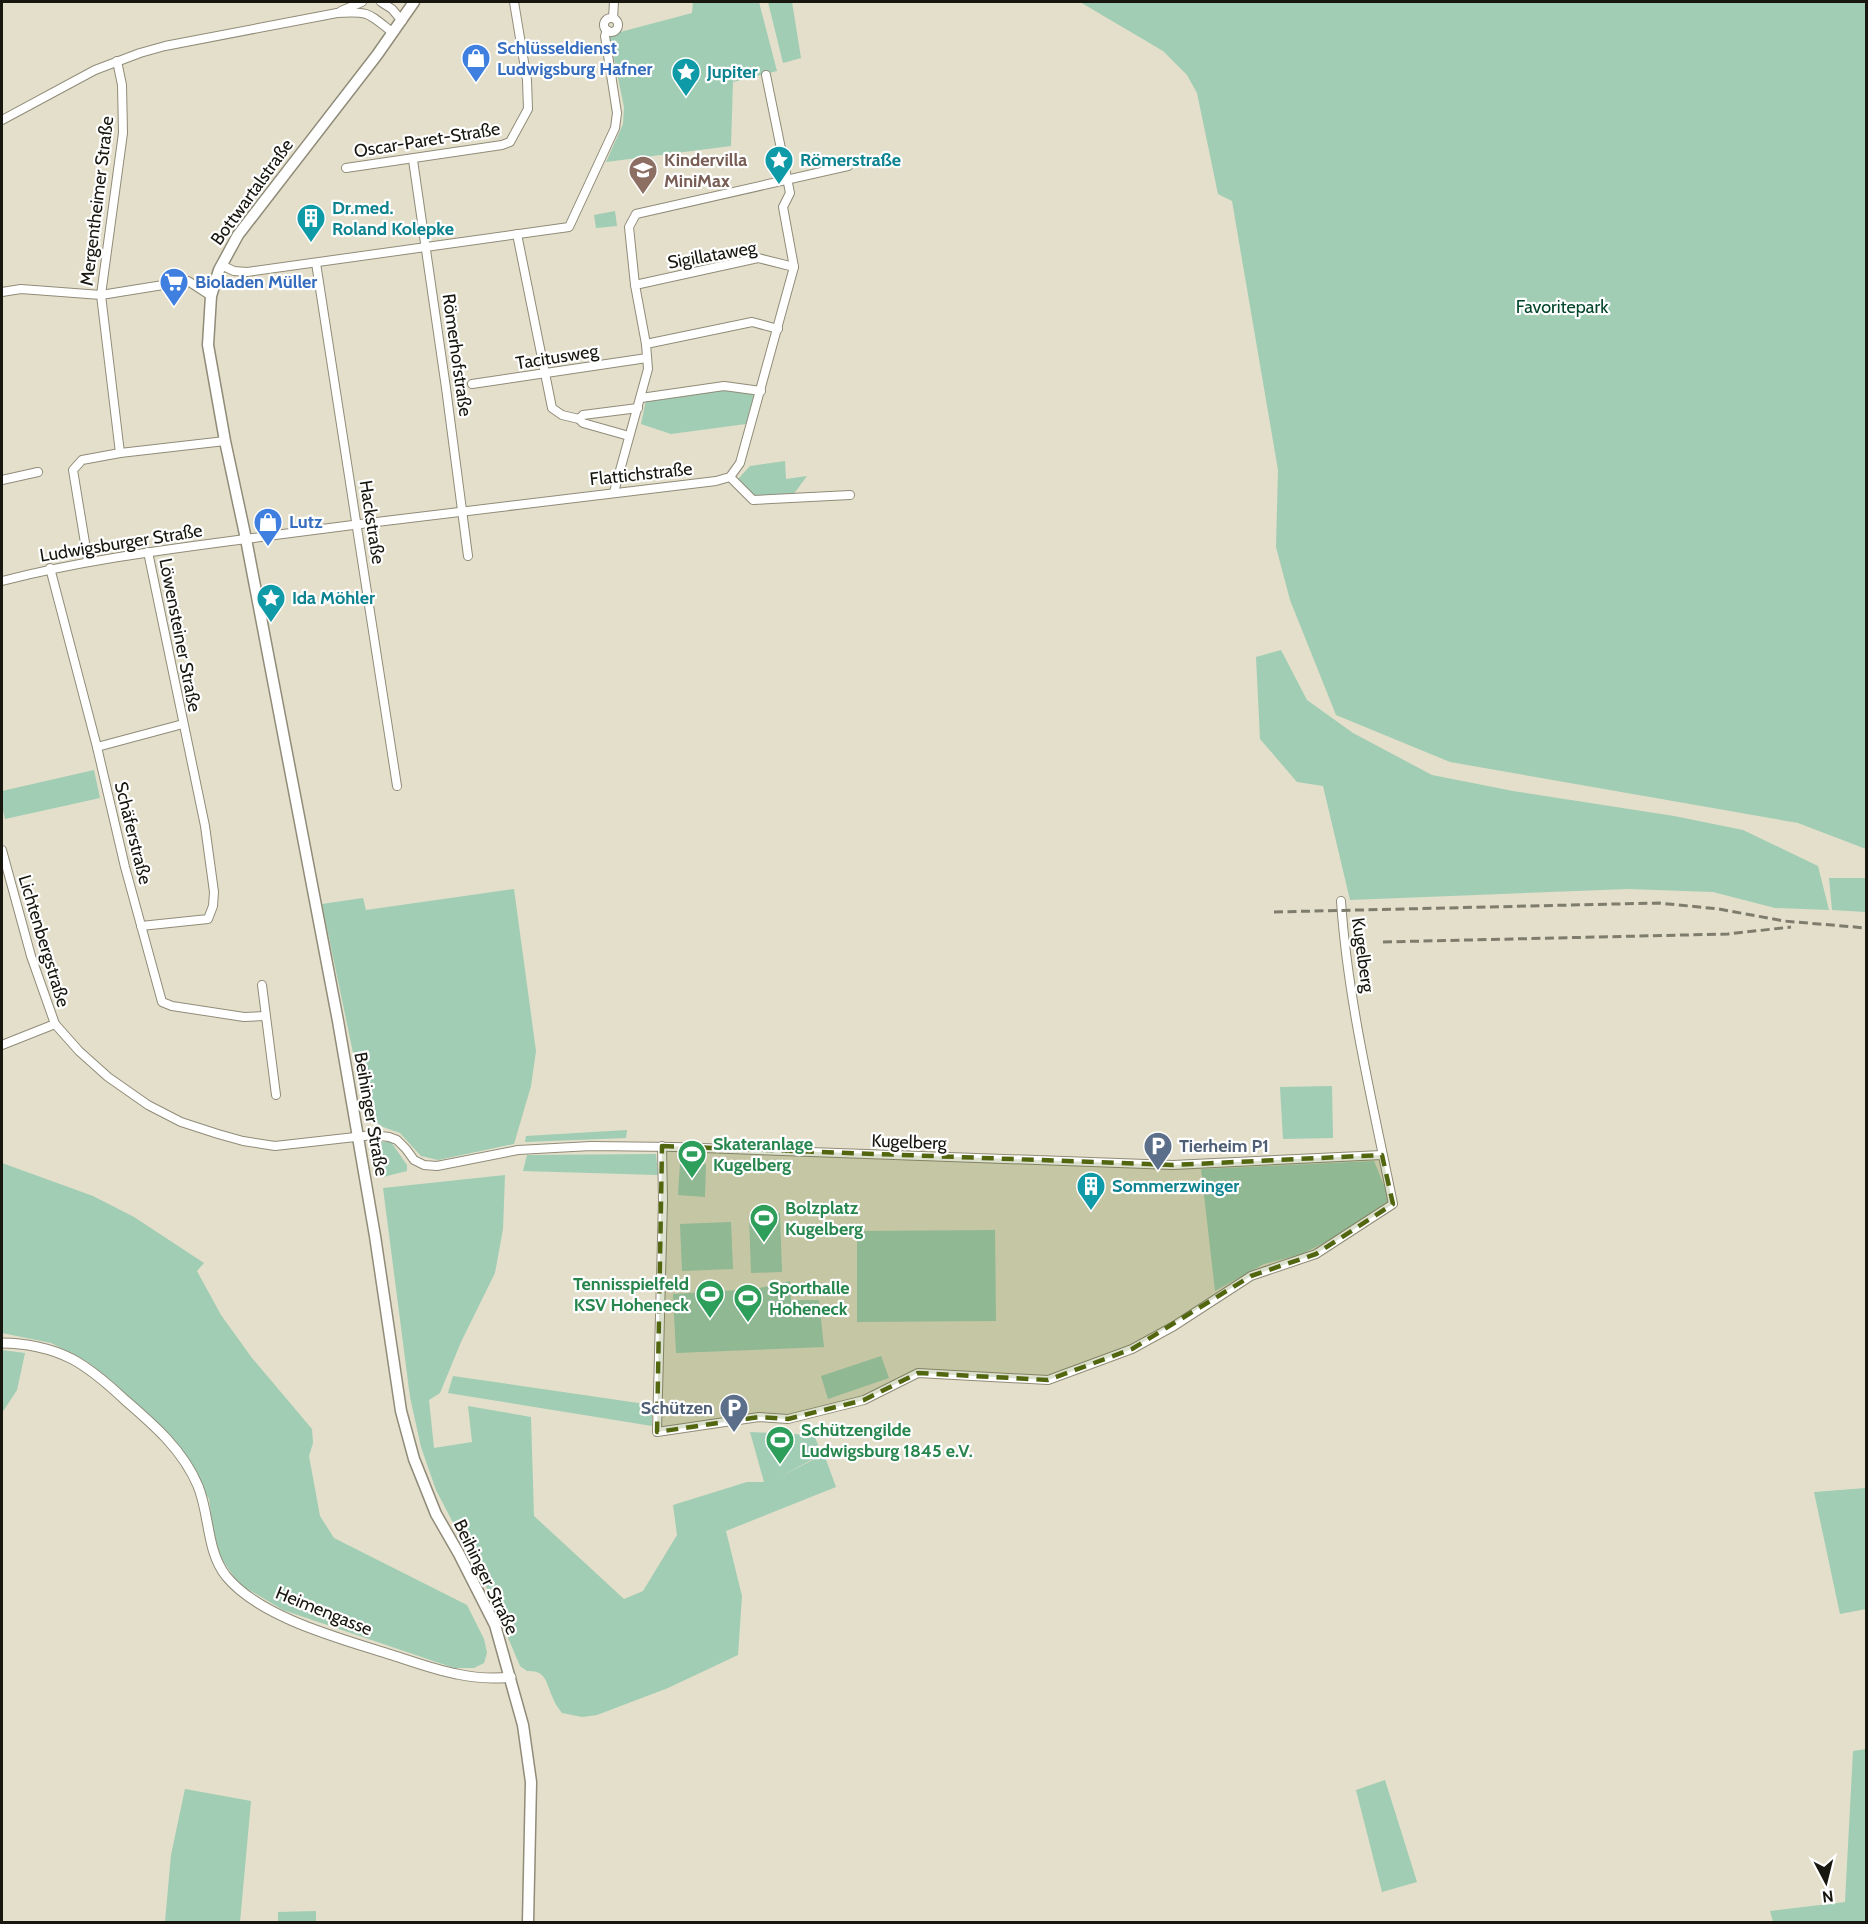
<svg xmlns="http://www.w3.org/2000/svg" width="1868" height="1924" viewBox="0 0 1868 1924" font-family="Cabin,sans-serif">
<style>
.green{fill:#a0cdb4}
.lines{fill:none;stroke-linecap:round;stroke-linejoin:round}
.minor-casing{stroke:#908c79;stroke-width:10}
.tertiary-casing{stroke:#908c79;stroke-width:11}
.secondary-casing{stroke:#908c79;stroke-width:13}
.minor{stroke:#fff;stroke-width:8}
.tertiary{stroke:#fff;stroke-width:9}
.secondary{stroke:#fff;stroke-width:10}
.rail{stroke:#7e7c6d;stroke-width:3;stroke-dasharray:9 4.5;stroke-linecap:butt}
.marked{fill:#52650f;fill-opacity:0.2;stroke:#52650f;stroke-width:4.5;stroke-dasharray:12 8;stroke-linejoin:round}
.labels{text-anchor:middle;stroke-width:4.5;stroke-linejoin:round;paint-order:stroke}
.shop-label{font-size:18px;font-weight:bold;fill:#366cbe;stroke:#fff;text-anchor:start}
.culture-label{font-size:18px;font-weight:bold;fill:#0d838f;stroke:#fff;text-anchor:start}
.street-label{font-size:18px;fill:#17160f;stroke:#fff}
.education-label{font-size:18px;font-weight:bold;fill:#785e54;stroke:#fff;text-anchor:start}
.park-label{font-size:18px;fill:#02462c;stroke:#fff}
.leisure-label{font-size:18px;font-weight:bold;fill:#27864d;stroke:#fff;text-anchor:start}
.service-label{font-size:18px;font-weight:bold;fill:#4e5e75;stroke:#fff;text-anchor:start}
</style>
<rect width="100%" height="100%" fill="#e3dfca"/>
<!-- green -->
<g class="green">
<polygon points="693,2 759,2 777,71 733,82 731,146 606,162 623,124 624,107 609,35 692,13"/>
<polygon points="768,2 792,2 801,58 783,63"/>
<polygon points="1080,2 1866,2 1866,849 1798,823 1450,762 1336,715 1290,600 1276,547 1278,470 1232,201 1218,194 1197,93 1187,75 1163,51"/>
<polygon points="615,211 617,226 596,228 594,215"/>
<polygon points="725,388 754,394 746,424 671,434 641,424 646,400"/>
<polygon points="785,461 786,479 807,476 793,495 752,495 738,479 750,466"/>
<polygon points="1281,650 1307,700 1353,733 1432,775 1513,791 1674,816 1743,830 1818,866 1829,910 1775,908 1713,892 1628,889 1350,900 1323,786 1297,782 1260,739 1256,657"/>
<polygon points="94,770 100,798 5,819 2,806 2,791"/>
<polygon points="1829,878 1866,878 1866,912 1832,910"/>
<polygon points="514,889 536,1051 531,1086 514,1144 438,1160 421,1156 400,1133 383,1127 366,1115 322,904 363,898 366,910"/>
<polygon points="1332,1086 1333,1138 1283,1139 1280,1087"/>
<polygon points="627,1130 626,1138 525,1142 526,1136"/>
<polygon points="377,1142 391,1142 407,1165 407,1171 383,1177"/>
<polygon points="656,1154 658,1175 523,1171 527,1155"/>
<polygon points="1374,1161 1390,1200 1328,1241 1302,1254 1264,1264 1215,1291 1201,1169"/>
<polygon points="2,1163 93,1196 134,1217 204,1263 197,1271 221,1315 252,1358 312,1429 313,1443 309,1456 320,1516 334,1538 467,1605 484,1639 487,1653 484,1663 474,1668 454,1668 283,1610 239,1584 216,1551 209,1499 176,1446 140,1408 113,1382 86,1361 51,1343 2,1333"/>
<polygon points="680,1163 706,1164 705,1197 678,1195"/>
<path d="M505,1175L503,1229L495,1273L461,1342L440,1393L429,1400L434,1448L472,1442L468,1406L531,1417L534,1516L624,1599L643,1591L677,1535L673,1505L747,1482H764L750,1432L814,1435L822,1454L778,1478L824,1454L836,1487L726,1531L742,1596L738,1655L668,1688L597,1715L582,1717L562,1713C558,1708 554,1702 552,1696C546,1682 546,1670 527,1671L520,1666L486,1586L436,1490L421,1447L410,1397L383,1188Z"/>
<polygon points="780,1213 782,1272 751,1273 749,1214"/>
<polygon points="731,1222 733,1269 682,1271 680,1224"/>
<polygon points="995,1230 996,1321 857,1322 857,1231"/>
<polygon points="790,1281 791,1300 819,1300 824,1347 676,1353 673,1294 755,1289"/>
<polygon points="2,1350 25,1353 17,1390 2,1413"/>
<polygon points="881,1356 889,1378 828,1399 821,1376"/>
<polygon points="453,1376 652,1405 652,1426 448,1393"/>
<polygon points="1866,1488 1866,1609 1840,1614 1814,1492"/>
<polygon points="1866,1749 1866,1922 1773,1922 1770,1911 1845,1902 1853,1751"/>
<polygon points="1385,1780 1417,1882 1382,1892 1356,1790"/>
<polygon points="185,1789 251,1801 240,1922 165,1922 171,1855"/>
<polygon points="316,1911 316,1922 278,1922 278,1912"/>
</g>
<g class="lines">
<!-- minor casing -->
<g class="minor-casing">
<g id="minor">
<polyline points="381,2 392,9 402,21"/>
<polyline points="341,11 362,2"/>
<polyline points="613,18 614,2"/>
<circle cx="611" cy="25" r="7"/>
<polyline points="117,61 122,85 123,133 101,295 120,453"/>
<path d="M2,120L95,70L140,53L165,46L337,13C370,11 368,13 393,33"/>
<polyline points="413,160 446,388 468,556"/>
<polyline points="346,168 502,145 510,142 528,109 527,80 514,2"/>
<polyline points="517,234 552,408 562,415 579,419 583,415 638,408"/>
<polyline points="316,263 397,786"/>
<polyline points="221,265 234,271 247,272 569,227 615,128 617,113 605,36 607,30"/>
<polyline points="635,285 758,258 794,267"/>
<polyline points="2,292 21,289 101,295 188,281 211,296"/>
<polyline points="646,344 752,322 778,329"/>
<polyline points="472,384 647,358"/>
<polyline points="641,398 724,386 761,391"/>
<polyline points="579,419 583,423 629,436"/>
<polyline points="730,477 753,500 850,495"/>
<polyline points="2,480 38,472"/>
<polyline points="614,492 648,369 646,344 635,285 629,227 636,214 848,166"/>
<polyline points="88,561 73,470 82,460 120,453 225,441"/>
<polyline points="50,568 97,747 125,867 162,1002 172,1006 244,1017 265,1016"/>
<path d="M2,581C94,557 189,547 283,534C427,515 571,498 716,481L730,477L740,463L794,267L783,207L790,193L766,75"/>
<polyline points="97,747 183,724"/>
<polyline points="2,850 31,956 55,1024 79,1051 108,1077 148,1105 181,1122 218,1134 243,1141 275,1146 373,1135 389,1137 397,1140 406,1149 414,1160 424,1165 437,1166 518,1150 591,1146 675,1147 1173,1165 1382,1155"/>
<polyline points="141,926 208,919 213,906 214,892 205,826 148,552"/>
<polyline points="262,985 276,1095"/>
<polyline points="2,1045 55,1024"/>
<path d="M662,1146L663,1200L657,1432L759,1417L788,1419L864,1400L918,1373L1048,1380L1132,1349L1174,1326L1251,1276L1316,1254L1393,1204C1373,1104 1348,1003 1341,901"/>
</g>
</g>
<!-- tertiary casing -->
<g class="tertiary-casing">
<path id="tertiary" d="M2,1343C24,1343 51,1348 72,1359C91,1369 109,1385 125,1400C154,1425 183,1450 198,1486C210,1515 206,1550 226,1576C260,1618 342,1639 392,1655C414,1662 435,1670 457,1674C475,1678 493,1679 511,1677"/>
</g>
<!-- secondary casing -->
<g class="secondary-casing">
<polyline id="secondary" points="414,2 377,55 238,235 219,270 211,296 208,345 225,441 246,539 338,1021 375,1236 401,1411 414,1459 436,1514 459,1554 495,1625 523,1725 531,1782 528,1922"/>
</g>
<!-- minor -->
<use href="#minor" class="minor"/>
<!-- tertiary -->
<use href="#tertiary" class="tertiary"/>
<!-- secondary -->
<use href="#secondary" class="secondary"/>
<!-- rail -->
<g class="rail">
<polyline points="1274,912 1659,903 1719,909 1784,921 1866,928"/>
<polyline points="1383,942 1728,934 1791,927"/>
</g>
</g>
<!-- marked area -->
<path class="marked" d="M662,1146L1173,1165L1382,1155L1393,1204L1316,1254L1251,1276L1132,1349L1048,1380L918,1373L864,1400L788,1419L759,1417L657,1432Z"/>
<!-- icons -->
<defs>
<g id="shop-pin" transform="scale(1.5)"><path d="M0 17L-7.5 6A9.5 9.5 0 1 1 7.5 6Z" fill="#3f7fe0" stroke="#fff"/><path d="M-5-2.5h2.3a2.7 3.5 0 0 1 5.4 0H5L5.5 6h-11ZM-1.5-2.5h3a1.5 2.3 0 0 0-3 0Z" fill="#fff"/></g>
<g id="sight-pin" transform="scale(1.5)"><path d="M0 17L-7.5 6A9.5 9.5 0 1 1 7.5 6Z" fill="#0f9aa8" stroke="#fff"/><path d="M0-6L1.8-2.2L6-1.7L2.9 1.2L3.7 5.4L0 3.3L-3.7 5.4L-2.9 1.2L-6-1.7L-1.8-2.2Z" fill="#fff"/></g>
<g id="school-pin" transform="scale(1.5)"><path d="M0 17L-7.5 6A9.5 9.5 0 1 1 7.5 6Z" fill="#8d6e63" stroke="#fff"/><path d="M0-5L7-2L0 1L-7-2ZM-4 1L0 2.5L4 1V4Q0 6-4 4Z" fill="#fff"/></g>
<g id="building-pin" transform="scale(1.5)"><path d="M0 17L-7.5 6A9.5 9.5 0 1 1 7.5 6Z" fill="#0f9aa8" stroke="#fff"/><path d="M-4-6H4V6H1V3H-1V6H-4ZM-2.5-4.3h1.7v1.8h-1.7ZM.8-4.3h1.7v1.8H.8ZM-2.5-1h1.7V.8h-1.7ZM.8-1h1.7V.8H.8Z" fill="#fff"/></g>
<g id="supermarket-pin" transform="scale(1.5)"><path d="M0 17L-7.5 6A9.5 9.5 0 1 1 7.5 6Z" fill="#3f7fe0" stroke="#fff"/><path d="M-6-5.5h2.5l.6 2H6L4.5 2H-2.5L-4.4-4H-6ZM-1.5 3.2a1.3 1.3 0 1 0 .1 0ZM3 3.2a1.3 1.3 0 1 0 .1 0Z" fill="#fff"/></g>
<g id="parking-pin" transform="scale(1.5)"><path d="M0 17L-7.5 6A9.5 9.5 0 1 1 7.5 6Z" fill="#5c6f8a" stroke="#fff"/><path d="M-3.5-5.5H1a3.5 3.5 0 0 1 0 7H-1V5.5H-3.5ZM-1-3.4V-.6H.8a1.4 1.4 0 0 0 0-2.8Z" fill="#fff"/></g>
<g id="stadium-pin" transform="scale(1.5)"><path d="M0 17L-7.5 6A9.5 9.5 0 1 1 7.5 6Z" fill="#2e9e5b" stroke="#fff"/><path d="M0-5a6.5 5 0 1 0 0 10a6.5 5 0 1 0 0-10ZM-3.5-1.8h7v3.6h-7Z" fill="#fff"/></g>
</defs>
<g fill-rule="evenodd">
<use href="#shop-pin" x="476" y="58"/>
<use href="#sight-pin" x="686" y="72"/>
<use href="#sight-pin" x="779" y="160"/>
<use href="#school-pin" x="643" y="170"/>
<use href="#building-pin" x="311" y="218"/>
<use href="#supermarket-pin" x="174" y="282"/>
<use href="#shop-pin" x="268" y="522"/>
<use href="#sight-pin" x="271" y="598"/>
<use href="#parking-pin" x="1158" y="1146"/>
<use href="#stadium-pin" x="692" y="1154"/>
<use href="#building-pin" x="1091" y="1186"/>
<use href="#stadium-pin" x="764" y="1218"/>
<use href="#stadium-pin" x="710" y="1294"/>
<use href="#stadium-pin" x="748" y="1298"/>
<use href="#parking-pin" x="734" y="1408"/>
<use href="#stadium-pin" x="780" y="1440"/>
</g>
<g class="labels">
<!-- shop labels -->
<g class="shop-label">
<text x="497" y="54">Schlüsseldienst<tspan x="497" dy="21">Ludwigsburg Hafner</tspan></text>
<text x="195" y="288">Bioladen Müller</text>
<text x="289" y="528">Lutz</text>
</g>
<!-- culture labels -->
<g class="culture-label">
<text x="707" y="78">Jupiter</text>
<text x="800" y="166">Römerstraße</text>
<text x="332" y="214">Dr.med.<tspan x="332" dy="21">Roland Kolepke</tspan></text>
<text x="292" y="604">Ida Möhler</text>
<text x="1112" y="1192">Sommerzwinger</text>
</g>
<!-- street labels -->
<g class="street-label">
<text transform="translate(427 140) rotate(-9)" y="6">Oscar-Paret-Straße</text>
<text transform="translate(252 192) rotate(-54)" y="6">Bottwartalstraße</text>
<text transform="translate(97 201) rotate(-83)" y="6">Mergentheimer Straße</text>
<text transform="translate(712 255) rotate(-10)" y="6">Sigillataweg</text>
<text transform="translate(457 355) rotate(82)" y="6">Römerhofstraße</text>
<text transform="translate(557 357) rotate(-9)" y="6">Tacitusweg</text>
<text transform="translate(641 474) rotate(-6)" y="6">Flattichstraße</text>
<text transform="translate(372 522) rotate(81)" y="6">Hackstraße</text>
<text transform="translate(121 543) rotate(-9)" y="6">Ludwigsburger Straße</text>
<text transform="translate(180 635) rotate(79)" y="6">Löwensteiner Straße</text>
<text transform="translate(133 833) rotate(76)" y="6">Schäferstraße</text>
<text transform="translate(44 941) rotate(73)" y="6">Lichtenbergstraße</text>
<text transform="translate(1363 955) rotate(82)" y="6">Kugelberg</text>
<text transform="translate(371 1114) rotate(80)" y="6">Beihinger Straße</text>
<text transform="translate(909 1142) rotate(2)" y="6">Kugelberg</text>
<text transform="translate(486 1577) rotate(64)" y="6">Beihinger Straße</text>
<text transform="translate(324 1611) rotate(22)" y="6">Heimengasse</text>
</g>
<!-- education labels -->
<g class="education-label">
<text x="664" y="166">Kindervilla<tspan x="664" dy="21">MiniMax</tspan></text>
</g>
<!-- park labels -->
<g class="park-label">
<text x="1562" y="313">Favoritepark</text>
</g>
<!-- leisure labels -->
<g class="leisure-label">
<text x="713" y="1150">Skateranlage<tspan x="713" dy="21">Kugelberg</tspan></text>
<text x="785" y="1214">Bolzplatz<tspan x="785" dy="21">Kugelberg</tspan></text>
<text x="689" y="1290" text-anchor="end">Tennisspielfeld<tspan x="689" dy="21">KSV Hoheneck</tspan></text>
<text x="769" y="1294">Sporthalle<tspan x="769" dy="21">Hoheneck</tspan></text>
<text x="801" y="1436">Schützengilde<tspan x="801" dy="21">Ludwigsburg 1845 e.V.</tspan></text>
</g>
<!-- service labels -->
<g class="service-label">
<text x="1179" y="1152">Tierheim P1</text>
<text x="713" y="1414" text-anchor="end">Schützen</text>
</g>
</g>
<!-- border -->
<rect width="1868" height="1924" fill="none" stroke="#17160f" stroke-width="6"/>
<!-- north arrow -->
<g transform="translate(1826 1882) rotate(173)" stroke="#ffffff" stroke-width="4.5" paint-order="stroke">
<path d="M0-4.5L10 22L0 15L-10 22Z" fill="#17160f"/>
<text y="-9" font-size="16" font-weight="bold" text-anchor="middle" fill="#17160f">N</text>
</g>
</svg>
